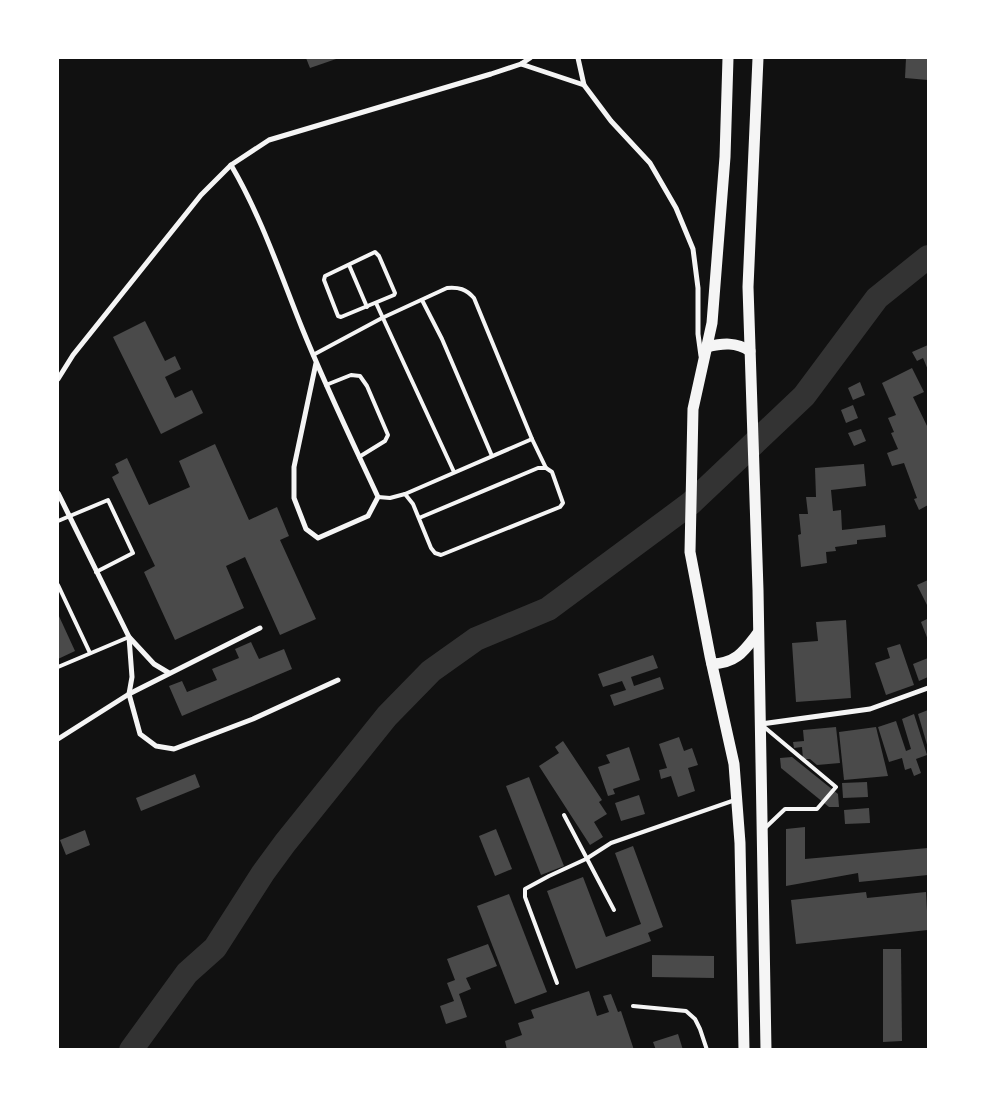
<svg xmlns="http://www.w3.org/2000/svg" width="986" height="1107" viewBox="0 0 986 1107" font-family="Manrope,sans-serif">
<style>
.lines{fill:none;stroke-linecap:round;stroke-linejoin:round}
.river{stroke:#333;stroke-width:24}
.building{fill:#4a4a4a}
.service{stroke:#f5f5f5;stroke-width:4}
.minor{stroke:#f5f5f5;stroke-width:5}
.primary{stroke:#f5f5f5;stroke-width:11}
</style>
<rect width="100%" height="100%" fill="#111"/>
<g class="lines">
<!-- river -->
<polyline class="river" points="131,1050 187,973 215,948 263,873 285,843 387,716 431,671 476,639 548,609 691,503 804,396 877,298 928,257"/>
</g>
<!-- building -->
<g class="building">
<polygon points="306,58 339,58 310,68"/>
<polygon points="906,58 928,58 928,80 905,78"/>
<polygon points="145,321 165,361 175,356 181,369 165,377 175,398 192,390 203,413 161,434 113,337"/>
<polygon points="928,345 928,370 923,358 917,361 912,352"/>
<polygon points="912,368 924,392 913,397 928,428 928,505 919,510 914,499 917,498 904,463 892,466 887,453 898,449 891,433 894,432 888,418 896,415 882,383"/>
<polygon points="860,382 865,395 853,400 848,388"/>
<polygon points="853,405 858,418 846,423 841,410"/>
<polygon points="861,429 866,441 854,446 848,433"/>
<polygon points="215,444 249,520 277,507 289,536 280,540 316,619 280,635 245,557 226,566 244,608 175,640 144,572 155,566 112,477 119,473 115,464 127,458 149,505 190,487 179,461"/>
<polygon points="864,464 866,486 831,490 833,511 841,510 842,530 885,525 886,537 857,540 857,544 835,547 836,551 826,552 827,563 801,567 798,535 801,534 799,514 808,514 806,497 816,497 815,468"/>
<polygon points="928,580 928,605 927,605 917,585"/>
<polygon points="58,614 75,651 58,659"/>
<polygon points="927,619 928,622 928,640 921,622"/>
<polygon points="846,620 851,698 796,702 792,643 818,641 816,622"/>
<polygon points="251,642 259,659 284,649 292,669 182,716 169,686 182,681 187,692 217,680 212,669 239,658 235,649"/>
<polygon points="900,644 914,685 886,695 875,663 890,658 887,648"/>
<polygon points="653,655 658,668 631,677 634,686 660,677 664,689 614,706 610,695 626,690 622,681 603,687 598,674"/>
<polygon points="928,658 928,677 919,681 913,664"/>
<polygon points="928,710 928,748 918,714"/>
<polygon points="914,714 927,755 916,759 921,773 914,776 911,768 905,770 902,758 889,762 878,727 896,721 906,751 911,749 902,719"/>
<polygon points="836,727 840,763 817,765 810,759 803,759 802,747 794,748 793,742 804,741 803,730"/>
<polygon points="876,727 888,776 844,780 839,732"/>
<polygon points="679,737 684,751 692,748 698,765 688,768 695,791 678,797 671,776 661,779 659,770 667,768 659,744"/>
<polygon points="563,741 602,800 599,802 607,814 594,822 603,837 590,845 539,766 559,753 555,747"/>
<polygon points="629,747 640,780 613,789 615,794 608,796 598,767 610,763 606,755"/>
<polygon points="792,757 838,794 839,807 829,807 781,768 780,758"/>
<polygon points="195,774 200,787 141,811 136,798"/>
<polygon points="529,777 564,866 541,875 506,786"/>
<polygon points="867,782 868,797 843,798 842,783"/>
<polygon points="639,795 645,814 621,821 615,803"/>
<polygon points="869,808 870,823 845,824 844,810"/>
<polygon points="805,827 805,859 928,848 928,875 859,882 858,873 786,886 786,829"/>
<polygon points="496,829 512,869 495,876 479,836"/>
<polygon points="85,830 90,845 66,855 60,840"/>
<polygon points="633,846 663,927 648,933 651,941 576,969 547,891 583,877 606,937 641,924 615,853"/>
<polygon points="866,892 867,898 926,892 928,930 796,944 791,900"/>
<polygon points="509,894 547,992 515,1004 477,906"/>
<polygon points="488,944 497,966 466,978 471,989 459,994 467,1017 446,1024 440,1006 454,1001 447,983 455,980 447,959"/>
<polygon points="883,949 901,949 902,1041 883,1042"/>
<polygon points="652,955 714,956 714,978 652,977"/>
<polygon points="589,991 597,1016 609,1012 603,996 611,994 618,1012 621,1011 634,1050 507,1050 505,1041 522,1035 518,1023 534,1018 531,1010"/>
<polygon points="678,1034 683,1050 656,1050 653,1042"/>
</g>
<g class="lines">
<!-- service -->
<g class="service">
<polygon points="375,252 379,256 395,293 394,295 341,317 338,316 324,280 325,276"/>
<polyline points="349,265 367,307"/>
<polyline points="422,300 442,339 492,456"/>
<polyline points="376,303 454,472"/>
<path d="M313,355L382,318L447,288C459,287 466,289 474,298L532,439L546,468"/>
<polyline points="326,385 351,375 360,376 367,386 388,435 385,441 359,457"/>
<polyline points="405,494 413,504 431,548 435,553 441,555 560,507 563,503 552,472 546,468 538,468 419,518"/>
<polyline points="378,497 390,498 405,494 532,439"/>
<polyline points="58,521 108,500 133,553 96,572"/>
<polyline points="58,585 90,653"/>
<polyline points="58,667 129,637"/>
<polyline points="763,726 836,787 817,809 785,809 764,829"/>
<polyline points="564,815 614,910"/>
<polyline points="557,983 525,897 525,889 549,876 586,859 611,843 735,800"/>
<polyline points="633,1006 686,1011 695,1019 700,1029 707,1050"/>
</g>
<!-- minor -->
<g class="minor">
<polyline points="578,58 584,85"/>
<polyline points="521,64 584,85 611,121 650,163 676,208 693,249 698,288 698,334 701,356"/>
<path d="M231,165C261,216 280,273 302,328C325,385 352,441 378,497L368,516L318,538L306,529L294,498V467L316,363"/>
<polyline points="58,379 73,355 201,195 231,165 269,140 491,74 521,64 530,58"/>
<polyline points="58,493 129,637 154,664 169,673"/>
<polyline points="129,637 132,677 129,694 140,734 156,746 174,749 253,719 338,680"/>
<polyline points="761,724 870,709 928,688"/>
<polyline points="58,739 129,694 260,628"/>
</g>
<!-- primary -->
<g class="primary">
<polyline points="728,58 725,157 712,323 693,409 690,552 710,656 734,764 740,843 744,1050"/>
<polyline points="758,58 748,287 758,590 766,1050"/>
<path d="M707,347C723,343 736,342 750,351"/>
<path d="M712,664C737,663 744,651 758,633"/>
</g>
</g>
<!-- border -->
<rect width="986" height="1107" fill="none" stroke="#ffffff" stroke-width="118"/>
</svg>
